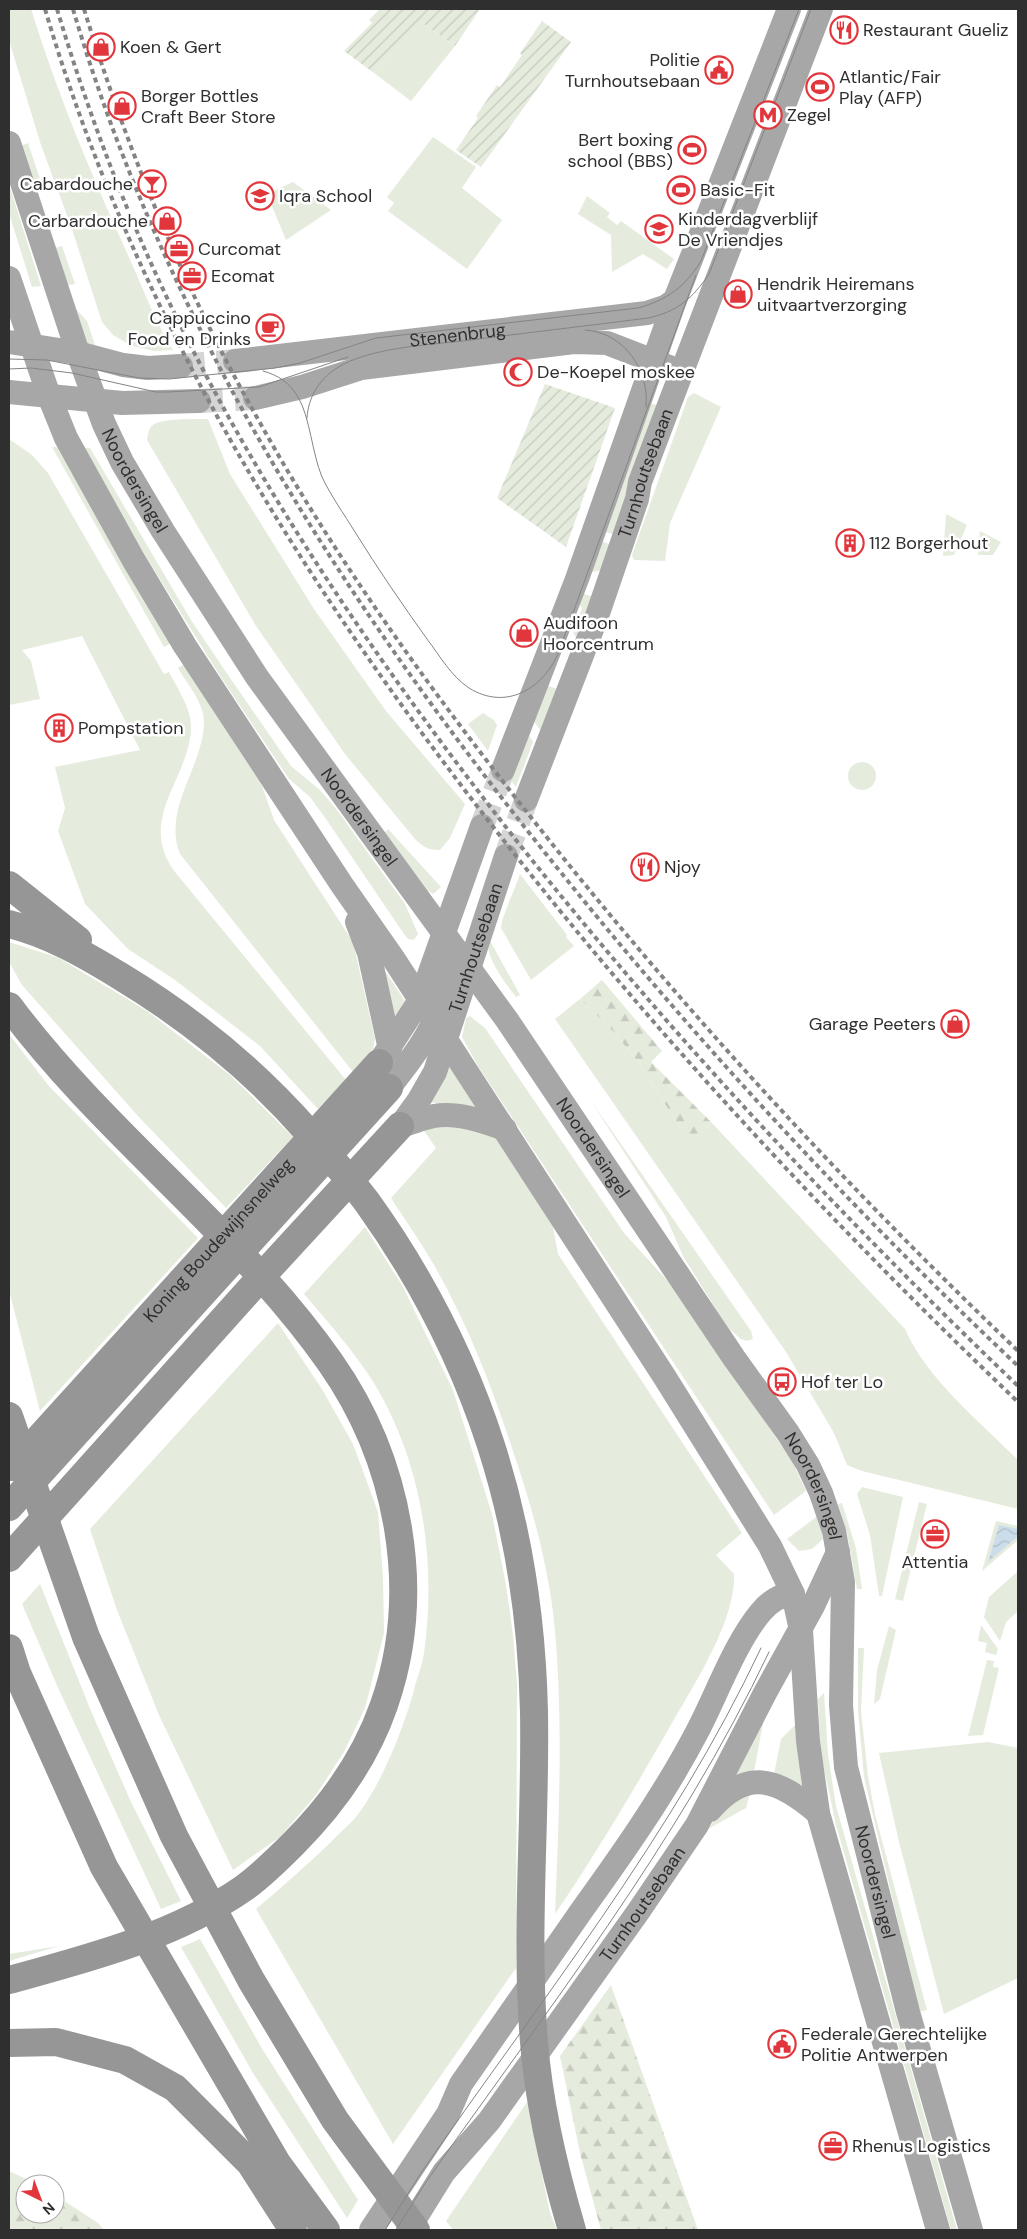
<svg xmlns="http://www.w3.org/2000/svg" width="1027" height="2239" viewBox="0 0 1027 2239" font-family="'DM Sans',sans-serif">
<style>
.green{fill:#e5ecde}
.forest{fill:url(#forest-firs)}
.garden{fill:url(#garden-furrows)}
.water{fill:url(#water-waves)}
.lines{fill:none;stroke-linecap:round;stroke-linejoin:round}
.major-tunnel{stroke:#d5d5d5;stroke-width:24;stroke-dasharray:24 12;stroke-linecap:butt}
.major{stroke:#a7a7a7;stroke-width:24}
.highway{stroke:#969696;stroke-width:28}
.tram{stroke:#848484;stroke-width:1}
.rail{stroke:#848484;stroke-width:4;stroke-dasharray:5 4;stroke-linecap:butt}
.labels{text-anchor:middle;stroke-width:5;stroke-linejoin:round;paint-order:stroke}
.poi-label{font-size:18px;fill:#2f2f2f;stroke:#fff;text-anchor:start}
.street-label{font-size:18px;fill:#2f2f2f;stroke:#fff}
</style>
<defs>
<pattern id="forest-firs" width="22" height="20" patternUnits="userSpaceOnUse" patternTransform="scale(1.25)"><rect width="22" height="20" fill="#e5ecde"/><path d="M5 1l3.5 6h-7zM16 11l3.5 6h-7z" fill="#c5cbbf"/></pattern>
<pattern id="garden-furrows" width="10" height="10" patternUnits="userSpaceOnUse" patternTransform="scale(1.25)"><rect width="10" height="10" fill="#e5ecde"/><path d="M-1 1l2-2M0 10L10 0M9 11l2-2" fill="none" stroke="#c5cbbf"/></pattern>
<pattern id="water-waves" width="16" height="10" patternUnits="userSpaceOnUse" patternTransform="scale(1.25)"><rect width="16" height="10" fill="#cbddeb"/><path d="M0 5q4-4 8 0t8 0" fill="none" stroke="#afbeca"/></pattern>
</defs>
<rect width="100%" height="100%" fill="#fff"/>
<!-- green -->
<g class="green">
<path d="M9,9H31C57,93 91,174 127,253C142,285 154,320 173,350L154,351L132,346L113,335L102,322L71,226L41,145L9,40Z"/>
<polygon points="421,22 455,46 411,101 374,73"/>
<polygon points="433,137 476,167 462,188 502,220 467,269 388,211 394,203 387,197"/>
<polygon points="28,143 42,185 34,187 20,146"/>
<polygon points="293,182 331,210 286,240 267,194"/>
<polygon points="9,184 41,286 32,287 9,213"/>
<polygon points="587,196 610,213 607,217 617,225 621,221 674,259 667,269 643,254 612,272 611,235 578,214"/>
<polygon points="62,246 75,284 67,285 55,248"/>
<polygon points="76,309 87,321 97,351 87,343"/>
<polygon points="694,393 721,407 670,523 665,561 634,560 632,555 688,397"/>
<polygon points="649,403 657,405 628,482 627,498 618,536 602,531"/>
<path d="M208,419L230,474L314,609L386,711L465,804L450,838L440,850C428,850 423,847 415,839L345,754L256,626L147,440C148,435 148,429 153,425C161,418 196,419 208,419Z"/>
<path d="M9,439L32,455L48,473L164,674L169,672C177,688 190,706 191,725C192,777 135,818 175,872L346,1080L318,1109L260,1046L175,980L128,949L85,904L58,831L65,808L55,767L140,750L82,636L22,650L31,661L40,699L9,705Z"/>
<polygon points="52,447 60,447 171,643 164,647"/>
<polygon points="85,448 90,448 191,620 226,672 291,766 320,790 337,810 405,904 418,934 414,940 408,939 404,934 326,819 310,797 289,779 220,676 133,536"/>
<polygon points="946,514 967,525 954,555 943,556"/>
<polygon points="980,531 1001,542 993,555 978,555"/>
<polygon points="599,540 614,546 604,570 591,572"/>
<polygon points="579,592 596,598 578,640 573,633 582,608 576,600"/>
<path d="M184,664L262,786L274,820L353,942L375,1039L373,1049L353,1072L180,854C162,809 203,767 204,723C205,704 187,684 178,668Z"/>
<polygon points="544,684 562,691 542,732 531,718"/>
<polygon points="483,713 494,720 497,725 488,751 468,724"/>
<polygon points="529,735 533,742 516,787 508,777"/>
<circle cx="862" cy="776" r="14"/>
<polygon points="388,829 441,887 433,894 428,891 384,833"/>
<path d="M520,874L567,935L566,937L574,946L531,980L501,928C501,918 516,887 520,874Z"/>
<path d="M489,939L520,995L516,997C506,984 483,955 489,939Z"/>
<polygon points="9,942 59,958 147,1011 230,1075 293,1137 226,1208 137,1115 22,985 9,962"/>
<polygon points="385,971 405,1001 395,1018 383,973"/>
<path d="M580,999L615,1033L640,1065L683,1132L702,1133L711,1122L905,1329C927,1379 980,1422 1018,1460V1509L862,1471L847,1465L834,1433L786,1352L555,1019Z"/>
<polygon points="470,1016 485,1028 624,1233 674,1288 792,1461 806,1491 774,1515 478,1066 462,1037 466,1018"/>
<polygon points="9,1034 48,1085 198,1238 40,1411 9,1290"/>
<polygon points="449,1066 477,1107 473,1111 430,1102"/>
<polygon points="589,1098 751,1331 753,1339 747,1341 741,1339 727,1327 683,1256 666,1217"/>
<path d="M444,1122L495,1137L553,1227L558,1254L742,1533L716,1555L734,1574C736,1622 691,1689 668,1730C632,1793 596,1854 555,1914C559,1817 564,1709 553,1612C546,1556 530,1501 512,1448C491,1384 467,1323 434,1265C421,1242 405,1220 391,1198L436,1148L422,1128Z"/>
<path d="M365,1227L402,1285L453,1390L492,1514L506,1585L513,1635L517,1684L516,1968L393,2144L256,1909C282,1887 307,1865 332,1841C339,1833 349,1825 356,1817C382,1783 401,1734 413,1694C416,1680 422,1667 424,1653C437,1561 422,1460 372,1380C352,1349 328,1322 304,1294Z"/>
<polygon points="278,1323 322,1389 353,1444 378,1512 383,1577 384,1633 365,1708 344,1752 316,1795 280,1837 233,1870 159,1715 117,1610 90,1529"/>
<polygon points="862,1487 903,1497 882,1596 879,1596 870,1535 857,1494"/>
<polygon points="919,1502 927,1504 903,1601 895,1599"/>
<polygon points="842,1503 856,1548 862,1589 857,1589 847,1533 838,1504"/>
<polygon points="819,1515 823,1539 812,1549 799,1551 787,1539"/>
<polygon points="996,1521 1018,1526 1018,1540 982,1571"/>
<polygon points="1018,1571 1018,1611 1006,1622 1000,1641 984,1617 989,1597"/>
<polygon points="40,1584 91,1711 131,1802 181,1901 161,1909 59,1690 22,1604"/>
<polygon points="981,1625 998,1649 996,1655 985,1652 987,1643 978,1641"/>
<polygon points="889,1626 896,1630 880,1699 874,1704 877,1670"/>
<polygon points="858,1648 864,1648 861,1711 868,1776 875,1814 927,2010 919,2012 864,1777 858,1711"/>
<polygon points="987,1660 994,1661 993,1667 999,1668 983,1735 968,1736"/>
<polygon points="824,1693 828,1754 836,1806 957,2230 951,2230 836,1825 821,1754 818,1699"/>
<polygon points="766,1707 754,1772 729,1779"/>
<polygon points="796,1724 802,1785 774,1774 781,1739"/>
<polygon points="988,1742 1018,1748 1018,1978 944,2014 899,1842 879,1753"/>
<polygon points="750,1793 746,1808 708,1829 729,1801"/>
<polygon points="200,1939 261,2047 358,2200 347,2218 253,2073 181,1947"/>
<polygon points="59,1946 9,1961 9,1954"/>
<polygon points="527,2102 550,2213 557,2230 453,2230 446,2221"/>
</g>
<!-- forest -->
<g class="forest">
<polygon points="602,980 662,1051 651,1062 711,1122 702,1133 692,1134 683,1132 640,1065 615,1033 580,999"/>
<polygon points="611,1985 698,2230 601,2230 580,2153 560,2056"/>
<polygon points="9,2171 37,2184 25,2184 25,2214 55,2214 55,2195 98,2223 104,2230 9,2230"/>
</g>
<!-- garden -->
<g class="garden">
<polygon points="380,9 480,9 455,46 421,22 374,73 344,51 372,23 369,20"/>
<polygon points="542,21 571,42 481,167 456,150 478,118 476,116 497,85 500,87 522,55 520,53"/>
<polygon points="545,384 615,408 566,547 497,498"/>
</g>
<!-- water -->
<polygon class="water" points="999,1525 1018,1529 1018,1536 988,1562"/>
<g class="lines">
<!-- major-tunnel -->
<g class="major-tunnel">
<polyline points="181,366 235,361"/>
<polyline points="199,401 255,398"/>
<polyline points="482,826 503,770"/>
<polyline points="506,856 526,800"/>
</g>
<!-- major -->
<g class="major">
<path id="s1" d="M9,143L78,353L104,424L122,462L163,531L257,677L507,1020L734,1358L788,1433L808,1465L821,1493L834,1531L843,1582L841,1705L846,1767L908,2012L971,2230"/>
<polyline points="9,278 49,396 66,438 133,559 185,646 342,885 393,958 664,1376 770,1546 793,1594 801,1630 808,1741 818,1813 938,2230"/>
<polyline points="9,342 78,353 123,365 148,368 181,366"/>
<path id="s2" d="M235,361L647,313L665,307L675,300"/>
<polyline points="9,392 122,403 199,401"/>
<polyline points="255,398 302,387 361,368 574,342 607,343 669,367"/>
<polyline points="503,770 577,579 675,300 789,9"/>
<path id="s3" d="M526,800L596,619L637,499L640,482L671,400L821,9"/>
<polyline points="357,922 369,953 390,1049"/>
<polyline points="379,1063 420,1000 482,826"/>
<path d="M389,1088C426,1040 453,1007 445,942"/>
<path id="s4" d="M400,1126L419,1100L435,1072L506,856"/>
<path d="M400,1126C412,1123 423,1118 434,1116C457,1112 483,1121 505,1129"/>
<path d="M710,1810C748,1766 779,1780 818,1813"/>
<path d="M371,2230L448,2114L461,2084C501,2026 542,1968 582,1910C623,1853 664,1795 697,1732C716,1696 736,1641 761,1612C770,1601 780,1595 793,1594"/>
<path id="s5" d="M408,2230L444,2172L489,2121L638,1912L697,1825L765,1693L813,1606L838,1552"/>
</g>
<!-- highway -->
<g class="highway">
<polyline points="9,885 78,940"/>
<path d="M9,924C49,934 84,954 120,976C191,1019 253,1069 308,1132C328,1155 349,1178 367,1202C478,1357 530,1523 534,1712C536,1822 525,1932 534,2042C539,2106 554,2169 572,2230"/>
<path d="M9,1006C105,1135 238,1231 330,1362C399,1460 424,1591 384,1705C366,1757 332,1805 293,1844C278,1859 262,1875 244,1888C175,1936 89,1958 9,1980"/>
<polyline points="9,1416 86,1637 174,1836 251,1980 335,2120 416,2230"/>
<path id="s6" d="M13,1467L379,1063"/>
<polyline points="9,1507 389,1088"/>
<polyline points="9,1558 261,1277 400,1126"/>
<polyline points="9,1648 17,1673 104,1867 277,2163 326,2230"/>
<polyline points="9,2043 56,2042 125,2060 175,2088 250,2163 293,2230"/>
</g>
<!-- tram -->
<g class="tram">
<path d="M585,330C624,332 650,371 646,407"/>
<path d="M9,359L47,360L139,378L169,379L275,368L300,363L376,338L638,308C667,300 685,287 701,261L799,9"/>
<polyline points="9,369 31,368 72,373 156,392 168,392 259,387 348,357"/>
<path d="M263,371C278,375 290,383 298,397C310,417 312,453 322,477C331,496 344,514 355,532C378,569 402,604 427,639C440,656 451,676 469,688C506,711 542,689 558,654L696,275"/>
<path d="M307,418C308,398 319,379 337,368C368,348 426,345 463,341C524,333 586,326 648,318C677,312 693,298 709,274L811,9"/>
<path d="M385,2230L421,2173C539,2002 672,1837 761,1648"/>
<path d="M396,2230L424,2185C545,2012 678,1844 769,1652"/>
</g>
<!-- rail -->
<g class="rail">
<path d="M45,9C137,321 305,588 505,842C661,1041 835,1227 1018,1402"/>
<path d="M57,9C84,99 116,187 155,272C249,477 377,663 516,840C669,1033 840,1216 1018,1386"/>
<path d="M73,9C169,336 354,618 567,880C706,1052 857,1214 1018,1366"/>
<path d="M84,9C128,152 185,291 259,421C344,574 448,714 557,850C700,1028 854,1194 1018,1351"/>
</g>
</g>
<!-- icons -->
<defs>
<g id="restaurant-ring" transform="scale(1.4375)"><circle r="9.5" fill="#fff" stroke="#e1373c" stroke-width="1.5"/><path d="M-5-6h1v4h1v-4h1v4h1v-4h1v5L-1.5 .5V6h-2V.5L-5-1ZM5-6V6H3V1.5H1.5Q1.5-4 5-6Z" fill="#e1373c"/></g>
<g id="shop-ring" transform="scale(1.4375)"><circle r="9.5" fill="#fff" stroke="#e1373c" stroke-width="1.5"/><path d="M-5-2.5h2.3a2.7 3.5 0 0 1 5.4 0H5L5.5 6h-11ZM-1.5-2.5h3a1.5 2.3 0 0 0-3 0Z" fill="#e1373c"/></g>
<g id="civic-ring" transform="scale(1.4375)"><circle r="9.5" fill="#fff" stroke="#e1373c" stroke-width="1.5"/><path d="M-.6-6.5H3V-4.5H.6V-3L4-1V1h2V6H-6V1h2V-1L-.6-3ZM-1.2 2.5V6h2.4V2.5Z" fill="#e1373c"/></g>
<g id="stadium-ring" transform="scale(1.4375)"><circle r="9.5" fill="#fff" stroke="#e1373c" stroke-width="1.5"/><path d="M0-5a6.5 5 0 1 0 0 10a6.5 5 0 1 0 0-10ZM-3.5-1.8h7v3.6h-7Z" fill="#e1373c"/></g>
<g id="metro-ring" transform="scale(1.4375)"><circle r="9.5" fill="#fff" stroke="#e1373c" stroke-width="1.5"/><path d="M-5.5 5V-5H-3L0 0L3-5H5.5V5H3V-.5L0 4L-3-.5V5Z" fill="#e1373c"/></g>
<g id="bar-ring" transform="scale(1.4375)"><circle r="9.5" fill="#fff" stroke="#e1373c" stroke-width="1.5"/><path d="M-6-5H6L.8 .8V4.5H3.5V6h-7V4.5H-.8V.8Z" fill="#e1373c"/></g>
<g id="school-ring" transform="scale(1.4375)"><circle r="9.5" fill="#fff" stroke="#e1373c" stroke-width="1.5"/><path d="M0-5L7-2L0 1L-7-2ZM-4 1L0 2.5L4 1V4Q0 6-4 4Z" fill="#e1373c"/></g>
<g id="office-ring" transform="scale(1.4375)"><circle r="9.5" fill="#fff" stroke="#e1373c" stroke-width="1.5"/><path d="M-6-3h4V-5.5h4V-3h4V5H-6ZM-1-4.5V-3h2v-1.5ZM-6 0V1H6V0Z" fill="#e1373c"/></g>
<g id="cafe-ring" transform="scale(1.4375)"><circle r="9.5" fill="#fff" stroke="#e1373c" stroke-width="1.5"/><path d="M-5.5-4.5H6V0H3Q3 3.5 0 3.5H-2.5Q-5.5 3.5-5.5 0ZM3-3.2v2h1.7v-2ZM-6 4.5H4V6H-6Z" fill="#e1373c"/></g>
<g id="mosque-ring" transform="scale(1.4375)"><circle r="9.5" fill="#fff" stroke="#e1373c" stroke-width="1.5"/><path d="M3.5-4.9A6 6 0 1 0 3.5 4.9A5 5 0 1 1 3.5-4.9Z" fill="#e1373c"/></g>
<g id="building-ring" transform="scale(1.4375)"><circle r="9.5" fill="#fff" stroke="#e1373c" stroke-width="1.5"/><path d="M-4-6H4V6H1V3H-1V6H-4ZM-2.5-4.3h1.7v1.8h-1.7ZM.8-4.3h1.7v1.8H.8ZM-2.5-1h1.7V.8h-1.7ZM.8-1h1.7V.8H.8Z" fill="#e1373c"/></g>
<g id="bus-ring" transform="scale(1.4375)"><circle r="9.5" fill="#fff" stroke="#e1373c" stroke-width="1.5"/><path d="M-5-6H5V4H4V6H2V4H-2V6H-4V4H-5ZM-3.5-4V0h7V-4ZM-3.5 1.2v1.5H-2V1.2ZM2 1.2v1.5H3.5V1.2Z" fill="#e1373c"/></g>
</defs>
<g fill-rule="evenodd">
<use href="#restaurant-ring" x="844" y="30"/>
<use href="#shop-ring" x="101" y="47"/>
<use href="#civic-ring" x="719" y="70"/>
<use href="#stadium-ring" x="820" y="87"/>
<use href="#shop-ring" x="122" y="106"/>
<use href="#metro-ring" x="768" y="115"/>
<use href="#stadium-ring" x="692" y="150"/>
<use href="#bar-ring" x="152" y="184"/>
<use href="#stadium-ring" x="681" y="190"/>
<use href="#school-ring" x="260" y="196"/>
<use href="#shop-ring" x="167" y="221"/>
<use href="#school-ring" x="659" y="229"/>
<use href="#office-ring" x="179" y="249"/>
<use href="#office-ring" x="192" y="276"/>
<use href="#shop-ring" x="738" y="294"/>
<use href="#cafe-ring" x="270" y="328"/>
<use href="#mosque-ring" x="518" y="372"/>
<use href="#building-ring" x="850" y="543"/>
<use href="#shop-ring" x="524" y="633"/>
<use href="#building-ring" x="59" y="728"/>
<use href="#restaurant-ring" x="645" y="867"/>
<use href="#shop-ring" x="955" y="1024"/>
<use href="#bus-ring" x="782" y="1382"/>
<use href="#office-ring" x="935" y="1534"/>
<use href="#civic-ring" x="782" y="2044"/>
<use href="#office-ring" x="833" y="2146"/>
</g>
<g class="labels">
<!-- poi labels -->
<g class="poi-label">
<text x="863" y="36">Restaurant Gueliz</text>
<text x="120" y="53">Koen &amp; Gert</text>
<text x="700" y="66" text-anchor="end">Politie<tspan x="700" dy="21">Turnhoutsebaan</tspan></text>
<text x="839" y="83">Atlantic/Fair<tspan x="839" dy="21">Play (AFP)</tspan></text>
<text x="141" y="102">Borger Bottles<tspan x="141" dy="21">Craft Beer Store</tspan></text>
<text x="787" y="121">Zegel</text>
<text x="673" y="146" text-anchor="end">Bert boxing<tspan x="673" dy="21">school (BBS)</tspan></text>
<text x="133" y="190" text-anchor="end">Cabardouche</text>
<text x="700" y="196">Basic-Fit</text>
<text x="279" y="202">Iqra School</text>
<text x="678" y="225">Kinderdagverblijf<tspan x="678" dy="21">De Vriendjes</tspan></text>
<text x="148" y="227" text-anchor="end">Carbardouche</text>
<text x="198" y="255">Curcomat</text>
<text x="211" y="282">Ecomat</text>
<text x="757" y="290">Hendrik Heiremans<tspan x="757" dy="21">uitvaartverzorging</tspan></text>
<text x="251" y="324" text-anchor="end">Cappuccino<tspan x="251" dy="21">Food en Drinks</tspan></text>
<text x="537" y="378">De-Koepel moskee</text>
<text x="869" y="549">112 Borgerhout</text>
<text x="543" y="629">Audifoon<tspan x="543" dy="21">Hoorcentrum</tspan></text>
<text x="78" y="734">Pompstation</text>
<text x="664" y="873">Njoy</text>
<text x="936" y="1030" text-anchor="end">Garage Peeters</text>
<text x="801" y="1388">Hof ter Lo</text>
<text x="935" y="1568" text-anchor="middle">Attentia</text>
<text x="801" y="2040">Federale Gerechtelijke<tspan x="801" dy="21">Politie Antwerpen</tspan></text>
<text x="852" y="2152">Rhenus Logistics</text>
</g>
<!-- street labels -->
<g class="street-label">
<text dy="6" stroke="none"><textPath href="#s2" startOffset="224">Stenenbrug</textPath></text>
<text dy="6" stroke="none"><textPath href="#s3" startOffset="348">Turnhoutsebaan</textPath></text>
<text dy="6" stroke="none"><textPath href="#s1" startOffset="361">Noordersingel</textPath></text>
<text dy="6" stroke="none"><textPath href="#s1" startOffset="766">Noordersingel</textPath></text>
<text dy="6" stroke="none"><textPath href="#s4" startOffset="195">Turnhoutsebaan</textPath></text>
<text dy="6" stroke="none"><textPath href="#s1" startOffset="1171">Noordersingel</textPath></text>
<text dy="6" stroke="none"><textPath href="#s6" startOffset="306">Koning Boudewijnsnelweg</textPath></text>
<text dy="6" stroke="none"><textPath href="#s1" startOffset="1576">Noordersingel</textPath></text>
<text dy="6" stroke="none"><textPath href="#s1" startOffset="1981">Noordersingel</textPath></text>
<text dy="6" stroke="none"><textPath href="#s5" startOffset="402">Turnhoutsebaan</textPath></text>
</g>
</g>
<!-- border -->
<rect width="1027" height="2239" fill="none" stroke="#2f2f2f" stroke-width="20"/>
<!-- north arrow -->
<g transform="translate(40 2199) rotate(138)"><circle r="24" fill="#ffffff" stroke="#acacac"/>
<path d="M0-4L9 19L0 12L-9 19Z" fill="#e1373c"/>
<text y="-8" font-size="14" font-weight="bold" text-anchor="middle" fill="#2f2f2f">N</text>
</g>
</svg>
